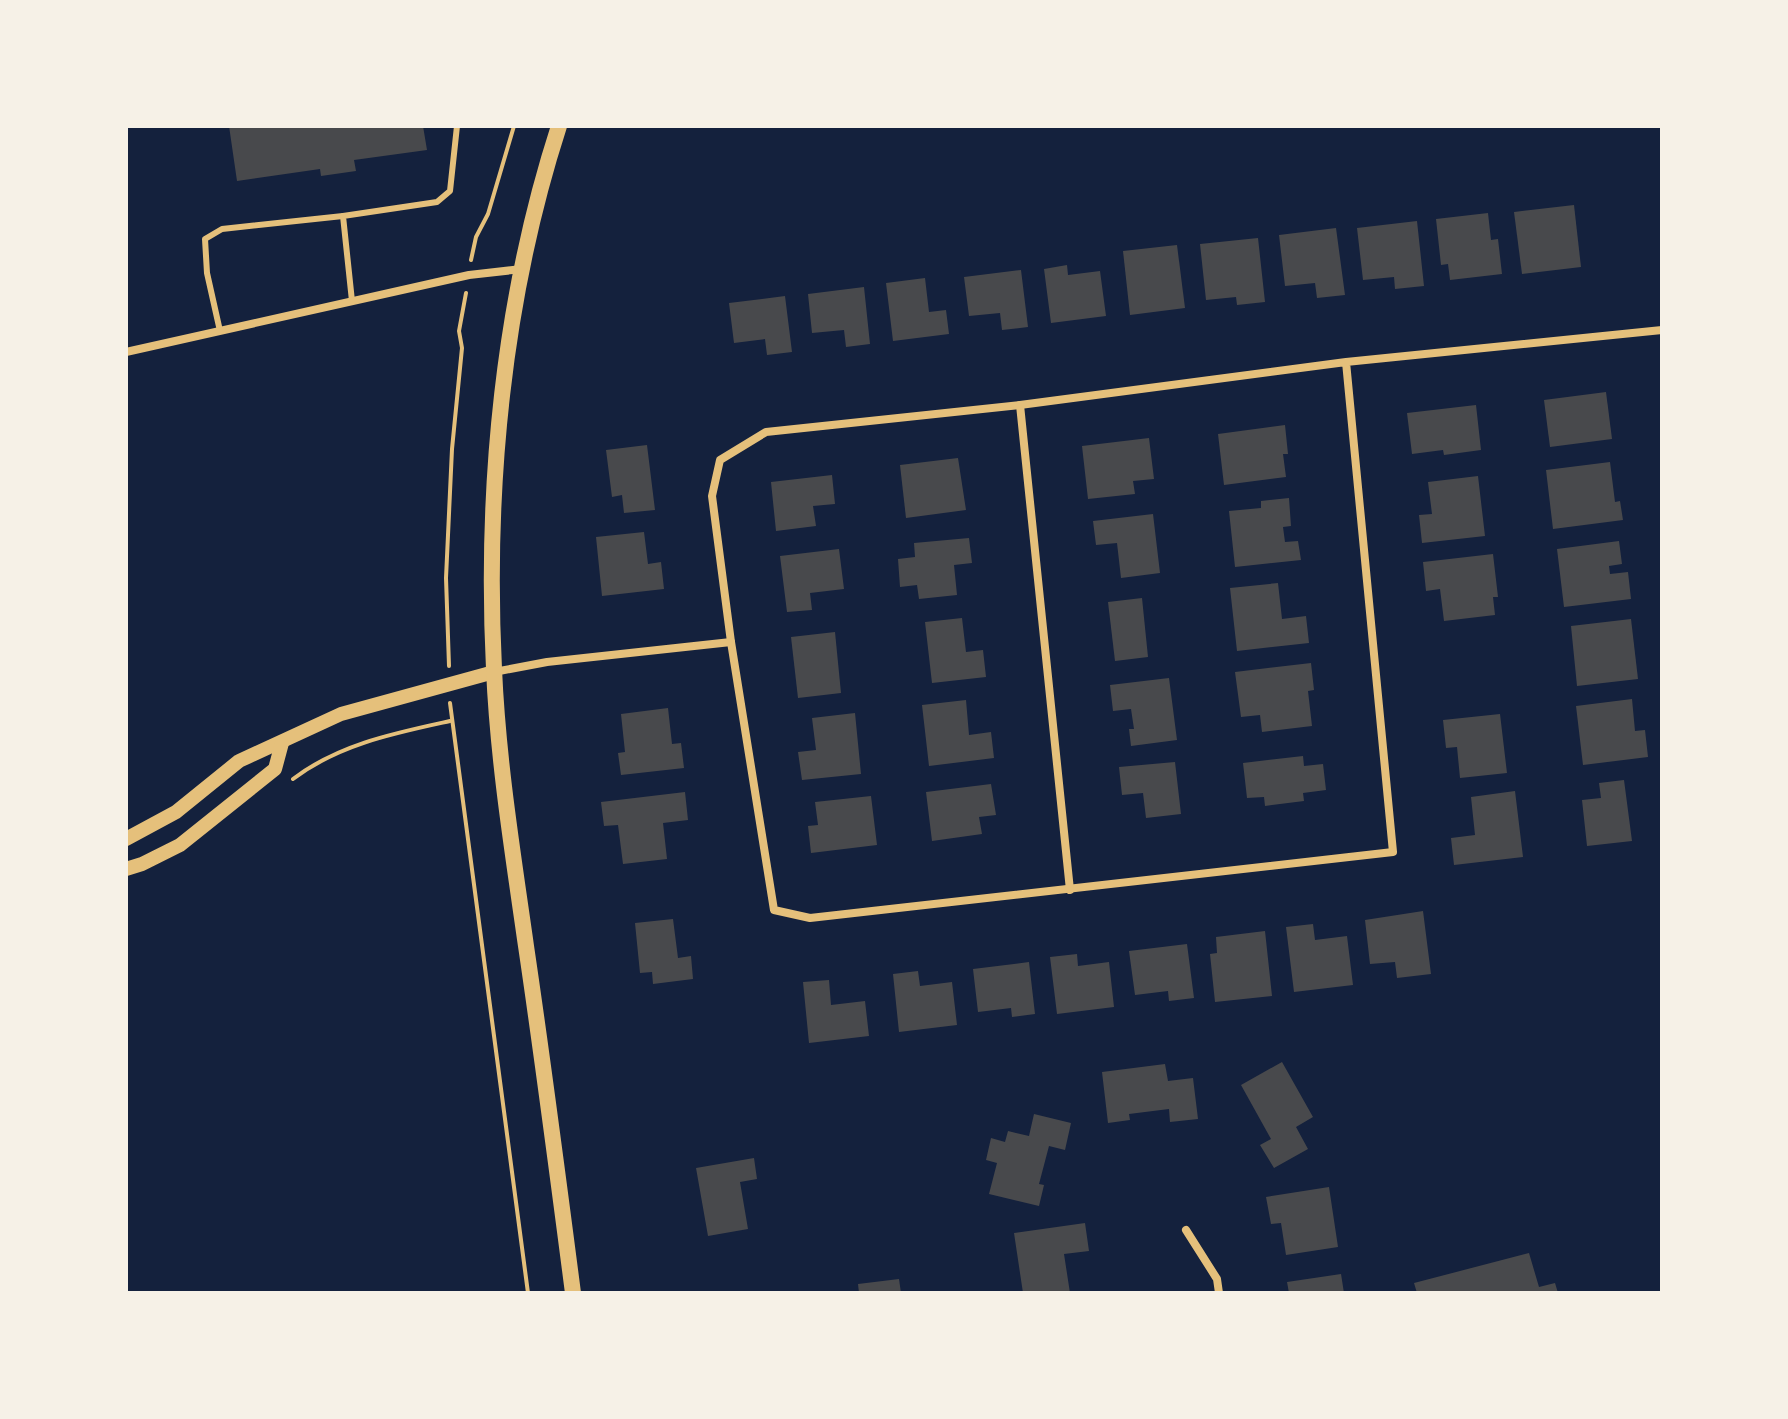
<svg xmlns="http://www.w3.org/2000/svg" width="1788" height="1419" viewBox="0 0 1788 1419" font-family="'Work Sans',sans-serif">
<style>
.building{fill:#48494c}
.lines{fill:none;stroke-linecap:round;stroke-linejoin:round}
.path{stroke:#e5c07b;stroke-width:4}
.service{stroke:#e5c07b;stroke-width:6}
.minor{stroke:#e5c07b;stroke-width:8}
.tertiary{stroke:#e5c07b;stroke-width:14}
.secondary{stroke:#e5c07b;stroke-width:16}
</style>
<rect width="100%" height="100%" fill="#14213d"/>
<!-- building -->
<g class="building">
<polygon points="229,126 423,126 427,150 354,160 356,171 321,176 320,169 237,181"/>
<polygon points="1574,205 1581,267 1522,274 1514,212"/>
<polygon points="1488,213 1491,240 1498,239 1502,274 1450,280 1448,264 1441,265 1436,219"/>
<polygon points="1417,221 1424,286 1395,289 1394,277 1363,280 1357,228"/>
<polygon points="1336,228 1345,295 1317,298 1315,283 1285,286 1279,235"/>
<polygon points="1258,238 1265,302 1237,305 1236,297 1206,300 1200,244"/>
<polygon points="1177,245 1185,308 1130,315 1123,251"/>
<polygon points="1067,265 1068,275 1100,271 1106,316 1051,323 1044,269"/>
<polygon points="1021,270 1028,327 1002,330 1000,313 969,316 964,277"/>
<polygon points="925,278 929,312 946,310 949,334 893,341 886,283"/>
<polygon points="864,287 870,344 846,347 844,330 812,333 808,294"/>
<polygon points="785,296 792,352 767,355 765,339 734,343 729,303"/>
<polygon points="1606,392 1612,439 1550,447 1544,400"/>
<polygon points="1476,405 1481,450 1444,455 1443,450 1412,454 1407,413"/>
<polygon points="1285,425 1288,454 1283,454 1286,477 1224,485 1218,434"/>
<polygon points="1149,438 1154,479 1133,481 1135,494 1088,499 1082,446"/>
<polygon points="647,445 655,510 624,513 622,495 612,497 606,450"/>
<polygon points="958,458 966,510 906,518 900,465"/>
<polygon points="1610,462 1615,502 1620,501 1623,520 1553,529 1546,470"/>
<polygon points="832,475 835,504 813,506 816,526 776,531 771,482"/>
<polygon points="1478,476 1485,536 1422,543 1419,515 1432,514 1428,482"/>
<polygon points="1289,498 1291,526 1283,527 1285,542 1298,541 1301,560 1235,567 1229,511 1261,508 1261,501"/>
<polygon points="1153,514 1160,573 1121,578 1117,543 1096,545 1093,521"/>
<polygon points="644,532 648,564 661,562 664,589 602,596 596,537"/>
<polygon points="969,538 972,563 954,565 957,595 919,599 917,585 900,587 898,559 915,557 914,543"/>
<polygon points="1619,541 1622,564 1609,566 1610,574 1628,572 1631,599 1564,607 1557,549"/>
<polygon points="839,549 844,589 810,593 812,610 787,612 780,556"/>
<polygon points="1493,554 1498,597 1493,597 1495,615 1444,621 1440,589 1426,591 1423,562"/>
<polygon points="1278,583 1282,619 1306,616 1309,643 1237,651 1230,588"/>
<polygon points="1142,598 1148,657 1115,661 1108,602"/>
<polygon points="962,618 966,652 983,650 986,677 932,683 925,622"/>
<polygon points="1631,619 1638,679 1577,686 1571,626"/>
<polygon points="835,632 841,693 798,698 791,637"/>
<polygon points="1311,663 1314,690 1308,691 1312,726 1262,732 1260,715 1241,717 1235,672"/>
<polygon points="1169,678 1177,740 1131,746 1129,729 1134,729 1131,709 1113,711 1110,685"/>
<polygon points="1632,699 1635,731 1645,730 1648,757 1583,765 1576,706"/>
<polygon points="966,700 969,735 991,732 994,758 929,766 922,705"/>
<polygon points="668,708 672,744 681,743 684,768 621,775 618,753 625,752 621,714"/>
<polygon points="855,713 861,774 802,780 798,752 816,750 812,718"/>
<polygon points="1500,714 1507,773 1460,778 1457,747 1446,748 1443,720"/>
<polygon points="1303,756 1304,766 1323,764 1326,790 1303,793 1304,801 1265,806 1264,797 1247,798 1243,763"/>
<polygon points="1175,762 1181,814 1146,818 1143,793 1122,795 1119,767"/>
<polygon points="1624,780 1632,841 1587,846 1582,800 1601,798 1599,783"/>
<polygon points="991,784 996,815 979,817 982,834 932,841 926,792"/>
<polygon points="1515,791 1523,857 1454,865 1451,838 1475,835 1471,797"/>
<polygon points="685,792 688,820 663,823 667,859 623,864 618,825 604,826 601,802"/>
<polygon points="871,796 877,845 811,853 808,826 818,825 815,802"/>
<polygon points="1423,911 1431,974 1397,978 1395,962 1370,964 1365,920"/>
<polygon points="673,919 678,958 691,956 693,979 653,984 652,972 640,973 635,923"/>
<polygon points="1313,924 1315,940 1347,936 1353,985 1294,992 1286,927"/>
<polygon points="1265,931 1272,996 1215,1002 1210,954 1217,953 1216,937"/>
<polygon points="1187,944 1194,998 1169,1001 1168,991 1135,995 1129,951"/>
<polygon points="1077,954 1078,966 1109,962 1114,1007 1057,1014 1050,957"/>
<polygon points="1029,962 1035,1014 1012,1017 1011,1008 978,1012 973,969"/>
<polygon points="918,971 920,986 952,982 957,1025 899,1032 893,974"/>
<polygon points="829,980 831,1005 865,1001 869,1036 809,1043 803,982"/>
<polygon points="1282,1062 1313,1117 1296,1127 1308,1149 1274,1168 1260,1145 1271,1139 1241,1085"/>
<polygon points="1165,1064 1168,1081 1193,1078 1198,1119 1170,1122 1169,1109 1129,1114 1130,1120 1108,1123 1102,1072"/>
<polygon points="1034,1114 1071,1123 1065,1150 1049,1146 1039,1184 1044,1185 1039,1206 989,1194 997,1163 986,1160 991,1138 1005,1142 1008,1131 1029,1136"/>
<polygon points="754,1158 757,1179 740,1182 748,1229 708,1236 696,1168"/>
<polygon points="1329,1187 1338,1247 1286,1255 1281,1223 1271,1224 1266,1197"/>
<polygon points="1085,1223 1089,1251 1064,1254 1070,1293 1023,1293 1014,1233"/>
<polygon points="1529,1253 1539,1287 1555,1283 1558,1293 1417,1293 1414,1283"/>
<polygon points="1341,1274 1344,1293 1289,1293 1287,1282"/>
<polygon points="899,1279 901,1293 859,1293 858,1284"/>
</g>
<g class="lines">
<!-- path -->
<g class="path">
<polyline points="471,260 476,237 488,214 514,126"/>
<polyline points="449,666 446,578 452,449 462,348 459,331 466,293"/>
<polyline points="450,703 528,1293"/>
<path d="M293,779C339,744 395,733 450,721"/>
</g>
<!-- service -->
<g class="service">
<polyline points="352,301 343,216 437,202 450,191 457,126"/>
<polyline points="220,331 207,273 205,239 222,229 343,216"/>
</g>
<!-- minor -->
<g class="minor">
<polyline points="126,352 469,275 522,269"/>
<polyline points="1346,362 1393,852 810,918 774,910 731,642 712,496 720,460 766,432 1020,405 1346,362 1662,330"/>
<polyline points="1020,405 1070,890"/>
<polyline points="494,672 547,662 731,642"/>
<polyline points="1186,1230 1217,1279 1219,1293"/>
</g>
<!-- tertiary -->
<g class="tertiary">
<polyline points="126,839 176,812 239,761 341,714 494,672"/>
<polyline points="126,869 142,864 180,845 275,769 282,743"/>
</g>
<!-- secondary -->
<path class="secondary" d="M559,126C503,299 485,488 494,669C498,762 513,854 526,946C543,1061 558,1177 573,1293"/>
</g>
<!-- border -->
<rect width="1788" height="1419" fill="none" stroke="#f6f1e7" stroke-width="256"/>
</svg>
